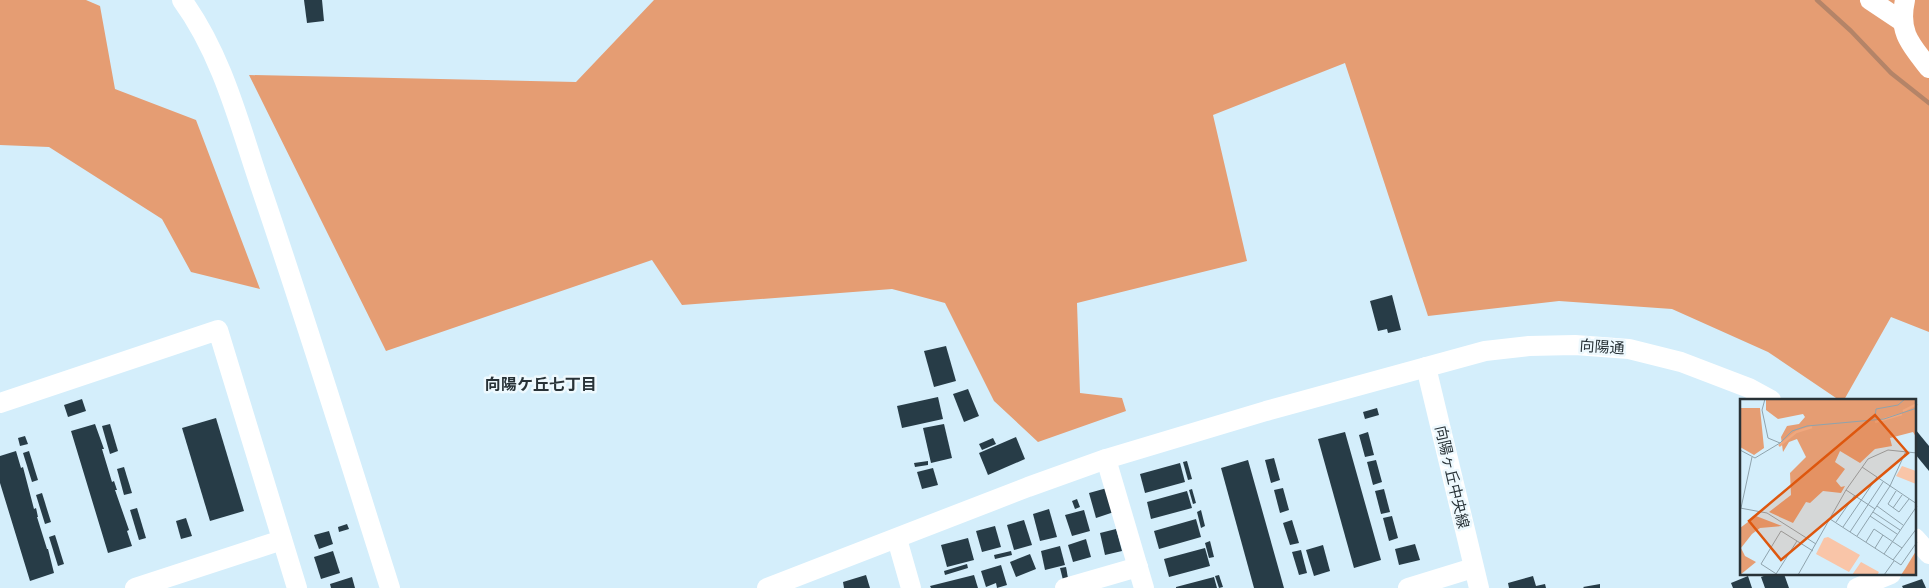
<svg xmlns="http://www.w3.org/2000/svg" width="1929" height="588" viewBox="0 0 1929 588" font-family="'IBM Plex Sans','Noto Sans JP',sans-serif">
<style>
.forest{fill:#e59d73}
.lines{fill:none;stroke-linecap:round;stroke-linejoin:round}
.stream{stroke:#b48468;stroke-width:4.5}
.building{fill:#273c47}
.minor{stroke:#fff;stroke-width:20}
.labels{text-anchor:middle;stroke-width:5;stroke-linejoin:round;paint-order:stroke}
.street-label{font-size:15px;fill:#283237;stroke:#eef9fe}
.neighbourhood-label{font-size:16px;font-weight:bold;fill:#283237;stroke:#eef9fe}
.inset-river{fill:none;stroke:#f0a77d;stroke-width:2.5}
.inset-road{fill:none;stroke:#8fa3ad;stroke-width:1}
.view{fill:#de570e;fill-opacity:0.15;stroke:#de570e;stroke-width:2.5}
.inset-edge{fill:none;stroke:#283237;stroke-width:2.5}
</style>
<rect width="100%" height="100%" fill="#d4eefb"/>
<!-- forest -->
<g class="forest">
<polygon points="0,0 86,0 100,6 115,89 196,120 260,289 191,272 162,219 49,147 0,145"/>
<polygon points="654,0 1929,0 1929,332 1891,317 1844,400 1839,400 1768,352 1672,309 1559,301 1428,316 1345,63 1213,115 1247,261 1077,303 1080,393 1122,398 1126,411 1038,442 994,401 945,303 892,289 682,305 652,260 386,351 249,75 576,82"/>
</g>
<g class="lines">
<!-- stream -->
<polyline class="stream" points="1817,0 1851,31 1891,73 1929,103"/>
</g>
<!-- building -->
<g class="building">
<polygon points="304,0 322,0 324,21 307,23"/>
<polygon points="1392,295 1401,330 1388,333 1387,329 1378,331 1370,301"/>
<polygon points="946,346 956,381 934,387 924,351"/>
<polygon points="968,389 979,416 964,422 953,394"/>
<polygon points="938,397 943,419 902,428 897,406"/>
<polygon points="82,399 86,411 68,417 64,405"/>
<polygon points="1377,408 1379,415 1365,419 1363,412"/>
<polygon points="216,418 244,511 210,521 182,428"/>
<polygon points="95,424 104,449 102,449 112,482 114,481 117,490 115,490 129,530 127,531 132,546 108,553 71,431"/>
<polygon points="110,424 118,451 110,454 102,426"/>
<polygon points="944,424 952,458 931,463 923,428"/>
<polygon points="1915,429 1929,446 1929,471 1915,454"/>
<polygon points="1345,432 1381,560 1354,568 1318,439"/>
<polygon points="1368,432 1374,455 1365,457 1359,435"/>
<polygon points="25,436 28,444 20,446 18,438"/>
<polygon points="1016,437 1025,459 988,475 979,453"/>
<polygon points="993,438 996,444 982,450 979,444"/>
<polygon points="16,451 21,468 23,467 34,509 36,508 38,517 37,517 47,549 48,549 54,573 30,581 0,483 0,456"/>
<polygon points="29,451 38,480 32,482 23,453"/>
<polygon points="1274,458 1280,480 1271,483 1265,460"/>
<polygon points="1248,460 1284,588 1254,588 1221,468"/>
<polygon points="1376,460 1382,482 1373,485 1367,462"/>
<polygon points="928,461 928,465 915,467 914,463"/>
<polygon points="1187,461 1192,479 1188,480 1183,462"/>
<polygon points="1180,463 1185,482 1145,493 1140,474"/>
<polygon points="124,467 132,493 124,495 117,469"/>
<polygon points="933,468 938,485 922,489 917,472"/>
<polygon points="1107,488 1114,512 1096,518 1089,493"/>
<polygon points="1283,488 1289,510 1280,513 1274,490"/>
<polygon points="1192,489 1196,503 1193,504 1189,490"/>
<polygon points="1384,489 1390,512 1381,514 1375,491"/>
<polygon points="1187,491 1192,508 1151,519 1147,502"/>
<polygon points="42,493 51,522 45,524 36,495"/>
<polygon points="1077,499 1080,507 1075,509 1072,501"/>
<polygon points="137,508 146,538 139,540 130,510"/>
<polygon points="1049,509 1057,537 1040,541 1033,514"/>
<polygon points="1084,510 1090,531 1072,536 1065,515"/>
<polygon points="1201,510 1205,526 1201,528 1197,512"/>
<polygon points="1392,516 1398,538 1389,541 1383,518"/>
<polygon points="186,518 192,536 181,539 176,521"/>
<polygon points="1196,519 1201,537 1159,549 1154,531"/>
<polygon points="1024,520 1032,545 1014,550 1007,525"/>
<polygon points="1292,520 1299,543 1290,545 1283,523"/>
<polygon points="347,524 349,529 339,532 338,527"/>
<polygon points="995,526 1001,547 982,552 976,531"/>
<polygon points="1116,529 1122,551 1105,555 1100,533"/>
<polygon points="329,531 333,544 319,549 314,535"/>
<polygon points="55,535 64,564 58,566 49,537"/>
<polygon points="968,538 974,560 947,567 941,545"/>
<polygon points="1086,539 1091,557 1073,562 1068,545"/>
<polygon points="1210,541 1214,557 1209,558 1205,543"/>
<polygon points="1415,544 1420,560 1399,565 1395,549"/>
<polygon points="1323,545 1330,571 1314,576 1306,550"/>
<polygon points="1060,546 1065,565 1045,570 1041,551"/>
<polygon points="1205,548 1210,566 1169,577 1164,559"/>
<polygon points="1301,550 1307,573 1299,575 1292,552"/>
<polygon points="333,551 340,573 321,579 314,557"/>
<polygon points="1011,551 1012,555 995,559 994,555"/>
<polygon points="1030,554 1036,569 1016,577 1010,562"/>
<polygon points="967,564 968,568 945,575 944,571"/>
<polygon points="1001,565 1007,585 997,588 996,583 986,587 981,571"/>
<polygon points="1066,567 1068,578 1063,580 1060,568"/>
<polygon points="1769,574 1784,574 1789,588 1765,588 1761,577"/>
<polygon points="866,575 870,588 844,588 843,582"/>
<polygon points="974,575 978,588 931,588 930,586"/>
<polygon points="1219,575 1223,587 1219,588 1215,576"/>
<polygon points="1533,576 1536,586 1545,584 1546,588 1509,588 1508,583"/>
<polygon points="1748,576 1752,588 1733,588 1731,583"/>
<polygon points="352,577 355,588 331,588 330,584"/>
<polygon points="1214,577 1217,588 1176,588 1176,587"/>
<polygon points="1922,579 1926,588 1903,588 1902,586"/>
<polygon points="1600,584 1600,588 1584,588 1583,587"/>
</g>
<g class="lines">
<!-- minor -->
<g class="minor">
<path d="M182,0C223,56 240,127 262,191C307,323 348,456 390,588"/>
<polyline points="1870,0 1903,22"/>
<path d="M1905,0C1898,32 1910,44 1929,68"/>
<polyline points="1426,367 1479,588"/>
<polyline points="0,403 218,330 297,588"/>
<polyline points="1106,459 1144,588"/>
<polyline points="1915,538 1929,554"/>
<polyline points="897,539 911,588"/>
<polyline points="135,588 282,540"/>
<polyline points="767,588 1028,487 1106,459 1266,411 1485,351 1529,346 1575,345 1629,349 1681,362 1749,388 1771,400"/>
<polyline points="1065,588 1138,567"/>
<polyline points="1408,588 1473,568"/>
<polyline points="1857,588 1891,574"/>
</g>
</g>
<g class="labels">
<!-- street labels -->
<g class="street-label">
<text transform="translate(1602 347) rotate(4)" y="5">向陽通</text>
<text transform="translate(1452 477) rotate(77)" y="5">向陽ヶ丘中央線</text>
</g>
<!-- neighbourhood labels -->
<g class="neighbourhood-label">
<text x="541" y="390">向陽ケ丘七丁目</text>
</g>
</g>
<!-- overview -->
<g transform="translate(1740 399)">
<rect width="176" height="176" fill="#d4eefb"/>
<path d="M162,67L176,72V85L156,77ZM88,138L120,156L109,173L76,155L84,139ZM121,163L139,173L137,176H112Z" fill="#f9c5a8"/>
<path d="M26,0H176V38L173,33L150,39L152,47L135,50L120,64L100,52L95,63L105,70L96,82L101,88L105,87L101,94L83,92L70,104L66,103L53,124L29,113L51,96L50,74L66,58L57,40L49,43L43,53L41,38L47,27L59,25L65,18L63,15L38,20L26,11ZM0,9H20L24,49L14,56L0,48ZM16,117L42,127L20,129L12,135L1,149L5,157L16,163L0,176V129ZM176,152V176H161L165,170Z" fill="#e59d73"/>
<path class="inset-river" d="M163,12L177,5M135,23L162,15M39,47L56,33L72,28"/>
<path class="inset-road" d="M25,0L22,11L28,39L40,44M135,19L136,10L158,6L165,0M0,51L15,59L40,44L52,32L67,27L144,20L177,9M122,68L177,105M106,91L135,110M156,92L148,105L159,113L169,100M137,107L163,126M0,109L27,114L76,145M1,109L12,58M153,109L162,96M133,113L160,131M130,117L157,135M90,120L161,166L177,143M96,123L115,96M103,128L137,78M110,133L143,83M117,137L150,87L166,52M126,143L134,130L162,149M135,149L143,136M144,155L177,107M153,161L177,129M36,175L57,142M38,176L21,165L41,132L73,152M58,176L106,91L128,60L148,51L177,54M144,176L154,162"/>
<path class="view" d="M135,16L168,54L41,161L9,122Z"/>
<rect width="176" height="176" class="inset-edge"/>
</g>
</svg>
